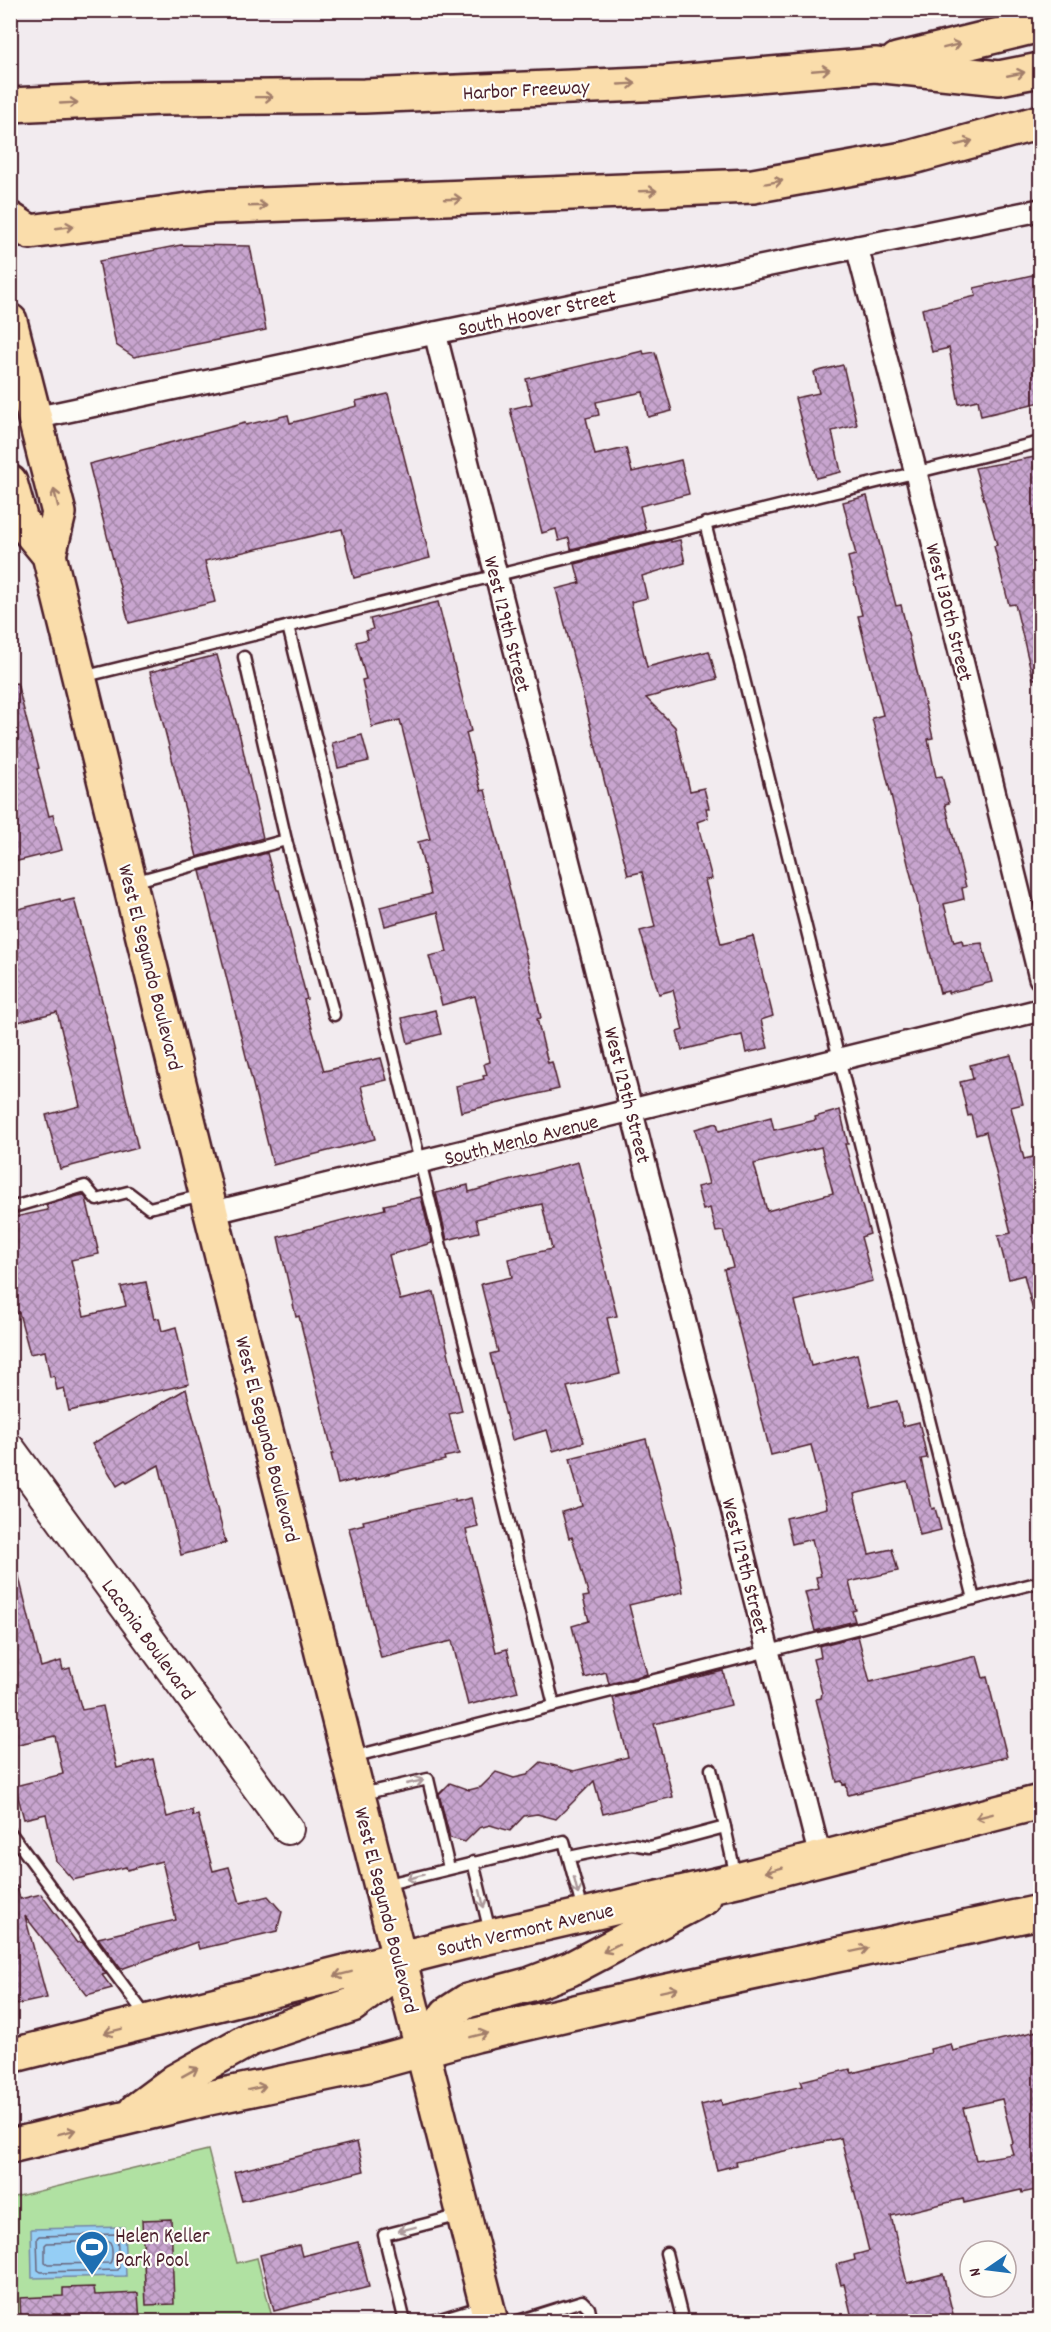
<svg xmlns="http://www.w3.org/2000/svg" width="1051" height="2332" viewBox="0 0 1051 2332" font-family="Dekko,sans-serif">
<style>
.park{fill:#b0e1a2;stroke:#7d8066;stroke-width:1.5}
.water{fill:#95cef5;stroke:#7788a4;stroke-width:1.5}
.lines{fill:none;stroke-linecap:round;stroke-linejoin:round}
.shore{stroke:#68657c;stroke-width:1.5}
.building{fill:url(#building-cross-hatch);stroke:#4a1f2b;stroke-width:1.5;fill-rule:evenodd}
.lane-casing{stroke:#4a1f2b;stroke-width:15}
.street-casing{stroke:#4a1f2b;stroke-width:26}
.secondary-casing{stroke:#4a1f2b;stroke-width:34}
.primary-casing{stroke:#4a1f2b;stroke-width:38}
.highway-casing{stroke:#4a1f2b;stroke-width:38}
.lane{stroke:#fdfcf7;stroke-width:10}
.street{stroke:#fdfcf7;stroke-width:21}
.secondary{stroke:#fdfcf7;stroke-width:30}
.primary{stroke:#faddab;stroke-width:33}
.highway{stroke:#faddab;stroke-width:33}
.oneway{stroke:#a27e6b}
.oneway2{stroke:#ac999b}
.labels{text-anchor:middle;stroke-width:4.5;stroke-linejoin:round;paint-order:stroke}
.street-label{font-size:21px;fill:#4a1f2b;stroke:#fdfcf7}
.poi-label{font-size:21px;fill:#4a1f2b;stroke:#fdfcf7;text-anchor:start}
</style>
<defs>
<pattern id="building-cross-hatch" width="8" height="8" patternUnits="userSpaceOnUse" patternTransform="scale(1.5)"><rect width="8" height="8" fill="#c8a5cf"/><path d="M0 0l8 8M0 8l8-8" fill="none" stroke="#a486a8"/></pattern>
</defs>
<rect width="100%" height="100%" fill="#f2ebef"/>
<filter id="ink" filterUnits="userSpaceOnUse"><feTurbulence type="fractalNoise" baseFrequency=".0167" numOctaves="2"/><feDisplacementMap in="SourceGraphic" scale="12" xChannelSelector="R" yChannelSelector="G"/><feConvolveMatrix kernelMatrix="1 2 1 2 8 2 1 2 1" color-interpolation-filters="sRGB"/></filter>
<g filter="url(#ink)">
<!-- park -->
<polygon class="park" points="208,2150 237,2263 257,2258 273,2321 11,2321 10,2198"/>
<!-- water -->
<polygon class="water" points="124,2227 126,2276 32,2278 31,2229"/>
<g class="lines">
<!-- shore -->
<g class="shore">
<polygon points="117,2234 119,2267 118,2270 41,2272 38,2270 37,2238 39,2236"/>
<path d="M109,2241C113,2245 113,2259 110,2263L48,2264L45,2262V2245L47,2243Z"/>
</g>
</g>
<!-- building -->
<g class="building">
<polygon points="181,245 250,246 266,330 134,357 116,345 99,261"/>
<polygon points="1041,273 1041,402 981,416 978,400 959,404 949,348 932,352 922,309 976,296 974,288"/>
<polygon points="643,351 644,354 655,352 672,411 648,417 643,392 596,402 599,415 586,418 595,455 626,448 632,472 681,460 689,494 640,506 646,531 571,549 569,538 559,541 556,529 542,533 510,409 532,404 526,379"/>
<polygon points="843,365 857,425 832,431 841,472 816,478 795,398 819,393 814,372"/>
<polygon points="388,394 430,558 354,578 342,529 205,561 215,602 129,623 89,464 245,423 246,425 288,415 290,423 357,406 356,401"/>
<polygon points="1041,456 1041,678 1033,679 1015,604 1009,605 994,546 997,545 975,468"/>
<polygon points="867,496 896,606 901,605 933,738 928,739 936,777 942,776 949,803 945,804 966,887 962,888 964,899 944,904 954,942 962,940 963,945 982,943 992,982 948,993 948,991 940,993 872,718 883,715 858,616 862,615 848,557 856,555 843,502"/>
<polygon points="671,540 671,542 680,540 685,563 642,576 647,598 631,602 647,667 709,651 717,679 646,698 675,727 690,791 704,788 709,808 706,808 708,818 697,822 712,879 705,880 721,944 753,936 773,1016 761,1020 768,1048 746,1053 742,1035 682,1050 677,1032 683,1030 673,990 659,994 640,931 655,927 642,872 628,875 556,589 580,583 575,564"/>
<polygon points="438,602 471,731 466,733 481,791 485,790 535,991 541,1018 537,1019 548,1063 552,1062 559,1089 461,1112 456,1086 484,1079 483,1076 487,1075 484,1064 490,1062 486,1042 475,996 442,1005 429,956 447,952 438,912 385,926 380,907 431,894 418,842 430,839 400,720 372,727 362,680 366,679 356,642 368,639 366,631 373,629 370,619"/>
<polygon points="217,655 239,732 263,838 197,857 150,672"/>
<polygon points="17,683 39,768 37,769 49,816 53,815 62,850 10,863 10,684"/>
<polygon points="362,735 369,761 338,768 332,743"/>
<polygon points="267,853 277,890 279,890 307,999 304,1000 324,1071 381,1058 387,1080 361,1086 375,1139 273,1165 200,871"/>
<polygon points="60,899 61,902 74,899 106,1015 138,1148 60,1169 46,1115 80,1106 57,1012 10,1024 10,911"/>
<polygon points="435,1010 441,1034 408,1043 402,1018"/>
<polygon points="1011,1055 1023,1104 1011,1107 1024,1159 1037,1156 1041,1172 1041,1311 1033,1311 1024,1275 1009,1279 998,1236 1011,1233 986,1132 976,1135 971,1115 968,1116 960,1082 973,1079 970,1065"/>
<path d="M840,1110L848,1144H845L870,1234L861,1237L873,1281L795,1301L811,1366L857,1354L870,1407L897,1401L903,1426L919,1422L927,1458L921,1459L932,1509L935,1508L941,1530L920,1535L907,1481L854,1494L869,1554L892,1549L898,1571L849,1582L856,1610L852,1611L855,1621L815,1631L805,1592L819,1589L816,1577L821,1576L812,1539L792,1544L786,1518L827,1508L811,1445L771,1455L724,1269L733,1267L723,1231L716,1232L710,1208L703,1210L697,1187L709,1184L695,1129L717,1123L719,1131L771,1117L774,1130L816,1120L815,1117ZM821,1147L833,1193L767,1211L754,1164Z"/>
<polygon points="578,1162 617,1316 607,1318 620,1374 567,1387 584,1442 553,1451 547,1430 512,1440 490,1354 498,1352 481,1284 512,1277 508,1259 552,1249 542,1204 476,1219 479,1232 447,1240 436,1193 468,1185 469,1192"/>
<polygon points="82,1195 86,1198 99,1254 71,1260 84,1316 126,1306 121,1287 146,1282 154,1319 159,1318 162,1331 176,1327 189,1384 69,1411 64,1388 57,1390 54,1376 50,1377 45,1351 30,1354 19,1313 10,1315 10,1218 48,1210 46,1205"/>
<polygon points="421,1197 432,1243 389,1255 400,1300 434,1292 462,1411 449,1414 459,1454 444,1457 445,1460 354,1482 354,1480 338,1484 331,1454 333,1454 299,1316 296,1317 278,1237 385,1209 384,1205"/>
<polygon points="186,1389 226,1543 181,1555 159,1465 127,1483 125,1481 117,1486 92,1444"/>
<polygon points="646,1439 675,1545 683,1592 629,1605 647,1674 609,1684 606,1672 585,1678 572,1626 589,1621 583,1597 589,1596 572,1537 569,1538 562,1512 582,1506 570,1458"/>
<polygon points="471,1498 478,1527 466,1530 486,1611 496,1652 507,1649 518,1692 468,1705 452,1641 381,1658 349,1528 364,1524 363,1521 455,1499 455,1502"/>
<polygon points="18,1573 41,1667 61,1661 63,1670 70,1668 82,1710 103,1706 117,1768 153,1759 167,1817 192,1810 193,1816 198,1815 213,1871 229,1867 240,1903 268,1896 282,1912 277,1931 199,1949 197,1942 121,1969 98,1938 176,1920 162,1861 127,1870 126,1867 73,1880 56,1861 46,1814 24,1819 15,1786 63,1774 55,1736 10,1746 10,1574"/>
<polygon points="858,1636 870,1682 977,1656 983,1678 987,1677 1007,1757 848,1795 846,1784 843,1785 842,1781 837,1782 816,1699 821,1698 822,1693 813,1659 821,1657 819,1646"/>
<polygon points="723,1671 731,1705 654,1724 673,1797 603,1814 594,1781 556,1819 537,1814 524,1816 510,1831 490,1825 479,1828 465,1842 450,1838 439,1794 450,1783 469,1790 481,1787 496,1772 514,1778 527,1775 541,1762 574,1771 628,1757 613,1698"/>
<polygon points="17,1886 20,1899 41,1894 77,1943 82,1942 106,1974 102,1975 112,1988 87,1995 25,1916 47,1998 10,2006 10,1887"/>
<path d="M1041,2030V2189L1022,2193L1021,2190L964,2203L963,2199L891,2216L907,2283L943,2274L955,2322H853L844,2284L841,2285L836,2265L855,2260L854,2255L869,2251L841,2138L736,2162L737,2165L717,2170L701,2105L721,2100L722,2105L803,2086L801,2081L850,2069L852,2073L931,2053L930,2049L951,2044L953,2051ZM1002,2099L1013,2143L1010,2144L1013,2154L976,2160L963,2108Z"/>
<polygon points="357,2142 364,2171 242,2201 234,2172"/>
<polygon points="171,2219 174,2304 146,2305 142,2220"/>
<polygon points="358,2242 369,2287 274,2311 260,2255 299,2245 302,2256"/>
<polygon points="94,2287 95,2295 138,2293 140,2322 21,2322 20,2298 63,2296 63,2288"/>
</g>
<g class="lines">
<!-- lane casing -->
<g class="lane-casing">
<g id="lane">
<polyline points="705,523 974,1599"/>
<polyline points="288,626 554,1705"/>
<polyline points="244,657 286,840 334,1015"/>
<polyline points="82,677 1040,442"/>
<polyline points="133,882 286,840"/>
<polyline points="10,1208 85,1186 97,1200 128,1192 149,1208 203,1195"/>
<polyline points="352,1757 1040,1582"/>
<polyline points="362,1794 428,1779 449,1868"/>
<polyline points="725,1827 736,1877"/>
<polyline points="10,1832 146,2016"/>
<polyline points="569,1857 632,1844 650,1847 725,1827 711,1769"/>
<polyline points="473,1862 490,1932"/>
<polyline points="384,1885 564,1841 583,1911"/>
<polyline points="666,2253 683,2322"/>
<polyline points="405,2322 384,2235 461,2215"/>
<polyline points="430,2322 484,2306"/>
<polyline points="515,2322 582,2301 589,2308 592,2322"/>
</g>
</g>
<!-- street casing -->
<g class="street-casing">
<g id="street">
<polyline points="857,247 916,473 1040,978"/>
<polyline points="435,333 820,1857"/>
<polyline points="35,418 435,333 1040,210"/>
<polyline points="211,1213 1040,1010"/>
</g>
</g>
<!-- secondary casing -->
<g class="secondary-casing">
<polyline id="secondary" points="10,1449 288,1829"/>
</g>
<!-- primary casing -->
<g class="primary-casing">
<g id="primary">
<polyline points="10,321 59,513 49,555"/>
<polyline points="10,482 21,521 49,555 211,1213 491,2322"/>
<polyline points="423,2051 447,2014 467,2001 531,1984 570,1969 704,1898"/>
<polyline points="10,2056 461,1943 737,1880 1040,1802"/>
<polyline points="136,2110 175,2081 250,2039 352,2005 385,1980 400,1960"/>
<polyline points="10,2146 209,2098 367,2065 476,2035 653,1994 1040,1912"/>
</g>
</g>
<!-- highway casing -->
<g class="highway-casing">
<g id="highway">
<polyline points="897,60 1040,25"/>
<polyline points="10,105 161,98 364,96 665,83 875,65 999,78 1040,70"/>
<polyline points="10,219 30,232 210,207 753,186 909,158 1040,122"/>
</g>
</g>
<!-- lane -->
<use href="#lane" class="lane"/>
<!-- street -->
<use href="#street" class="street"/>
<!-- secondary -->
<use href="#secondary" class="secondary"/>
<!-- primary -->
<use href="#primary" class="primary"/>
<!-- highway -->
<use href="#highway" class="highway"/>
</g>
<!-- one-way arrows -->
<defs><path id="oneway-shaft" d="M-6 0H5M1.5-3L5.5 0L1.5 3" fill="none" stroke-width="1.6" stroke-linecap="round" stroke-linejoin="round" transform="scale(1.5)"/></defs>
<g class="oneway">
<use href="#oneway-shaft" transform="translate(952 46) rotate(-14)"/>
<use href="#oneway-shaft" transform="translate(821 70) rotate(-5)"/>
<use href="#oneway-shaft" transform="translate(1016 74) rotate(-11)"/>
<use href="#oneway-shaft" transform="translate(627 84) rotate(-3)"/>
<use href="#oneway-shaft" transform="translate(264 97) rotate(-1)"/>
<use href="#oneway-shaft" transform="translate(69 103) rotate(-3)"/>
<use href="#oneway-shaft" transform="translate(964 143) rotate(-15)"/>
<use href="#oneway-shaft" transform="translate(774 182) rotate(-10)"/>
<use href="#oneway-shaft" transform="translate(648 191) rotate(-2)"/>
<use href="#oneway-shaft" transform="translate(453 199) rotate(-2)"/>
<use href="#oneway-shaft" transform="translate(258 206) rotate(-2)"/>
<use href="#oneway-shaft" transform="translate(65 227) rotate(-8)"/>
<use href="#oneway-shaft" transform="translate(56 498) rotate(-104)"/>
<use href="#oneway-shaft" transform="translate(984 1816) rotate(166)"/>
<use href="#oneway-shaft" transform="translate(774 1870) rotate(165)"/>
<use href="#oneway-shaft" transform="translate(611 1948) rotate(153)"/>
<use href="#oneway-shaft" transform="translate(860 1950) rotate(-12)"/>
<use href="#oneway-shaft" transform="translate(343 1974) rotate(166)"/>
<use href="#oneway-shaft" transform="translate(669 1990) rotate(-12)"/>
<use href="#oneway-shaft" transform="translate(113 2031) rotate(166)"/>
<use href="#oneway-shaft" transform="translate(479 2035) rotate(-14)"/>
<use href="#oneway-shaft" transform="translate(190 2072) rotate(-29)"/>
<use href="#oneway-shaft" transform="translate(257 2088) rotate(-12)"/>
<use href="#oneway-shaft" transform="translate(67 2132) rotate(-14)"/>
</g>
<g class="oneway2">
<use href="#oneway-shaft" transform="translate(415 1782) rotate(-13)"/>
<use href="#oneway-shaft" transform="translate(415 1877) rotate(165)"/>
<use href="#oneway-shaft" transform="translate(576 1886) rotate(76)"/>
<use href="#oneway-shaft" transform="translate(482 1899) rotate(77)"/>
<use href="#oneway-shaft" transform="translate(407 2229) rotate(166)"/>
</g>
</g>
<!-- icons -->
<defs>
<g id="stadium-pin" transform="scale(1.725)"><path d="M0 17L-7.5 6A9.5 9.5 0 1 1 7.5 6Z" fill="#1f6fb2" stroke="#fdfcf7"/><path d="M0-5a6.5 5 0 1 0 0 10a6.5 5 0 1 0 0-10ZM-3.5-1.8h7v3.6h-7Z" fill="#fff"/></g>
</defs>
<g fill-rule="evenodd">
<use href="#stadium-pin" x="92" y="2247"/>
</g>
<g class="labels">
<!-- street labels -->
<g class="street-label">
<text transform="translate(526 89) rotate(-3)" y="7">Harbor Freeway</text>
<text transform="translate(537 312) rotate(-12)" y="7">South Hoover Street</text>
<text transform="translate(950 612) rotate(76)" y="7">West 130th Street</text>
<text transform="translate(508 624) rotate(76)" y="7">West 129th Street</text>
<text transform="translate(151 967) rotate(76)" y="7">West El Segundo Boulevard</text>
<text transform="translate(628 1095) rotate(76)" y="7">West 129th Street</text>
<text transform="translate(521 1139) rotate(-14)" y="7">South Menlo Avenue</text>
<text transform="translate(268 1439) rotate(76)" y="7">West El Segundo Boulevard</text>
<text transform="translate(746 1566) rotate(76)" y="7">West 129th Street</text>
<text transform="translate(149 1639) rotate(54)" y="7">Laconia Boulevard</text>
<text transform="translate(387 1910) rotate(76)" y="7">West El Segundo Boulevard</text>
<text transform="translate(525 1929) rotate(-13)" y="7">South Vermont Avenue</text>
</g>
<!-- poi labels -->
<g class="poi-label">
<text x="115" y="2242">Helen Keller<tspan x="115" dy="24">Park Pool</tspan></text>
</g>
</g>
<!-- margin -->
<rect width="1051" height="2332" fill="none" stroke="#fdfcf7" stroke-width="36"/>
<rect x="18" y="18" width="1015" height="2296" fill="none" stroke="#4a1f2b" stroke-width="2" filter="url(#ink)"/>
<!-- north arrow -->
<g transform="translate(988 2269) rotate(256)"><circle r="28" fill="#fdfcf7" stroke="#b5a4a5" stroke-width="1.5"/>
<path d="M0-4.5L10 22L0 15L-10 22Z" fill="#1f6fb2"/>
<text y="-9" font-size="16" font-weight="bold" text-anchor="middle" fill="#4a1f2b">N</text>
</g>
</svg>
